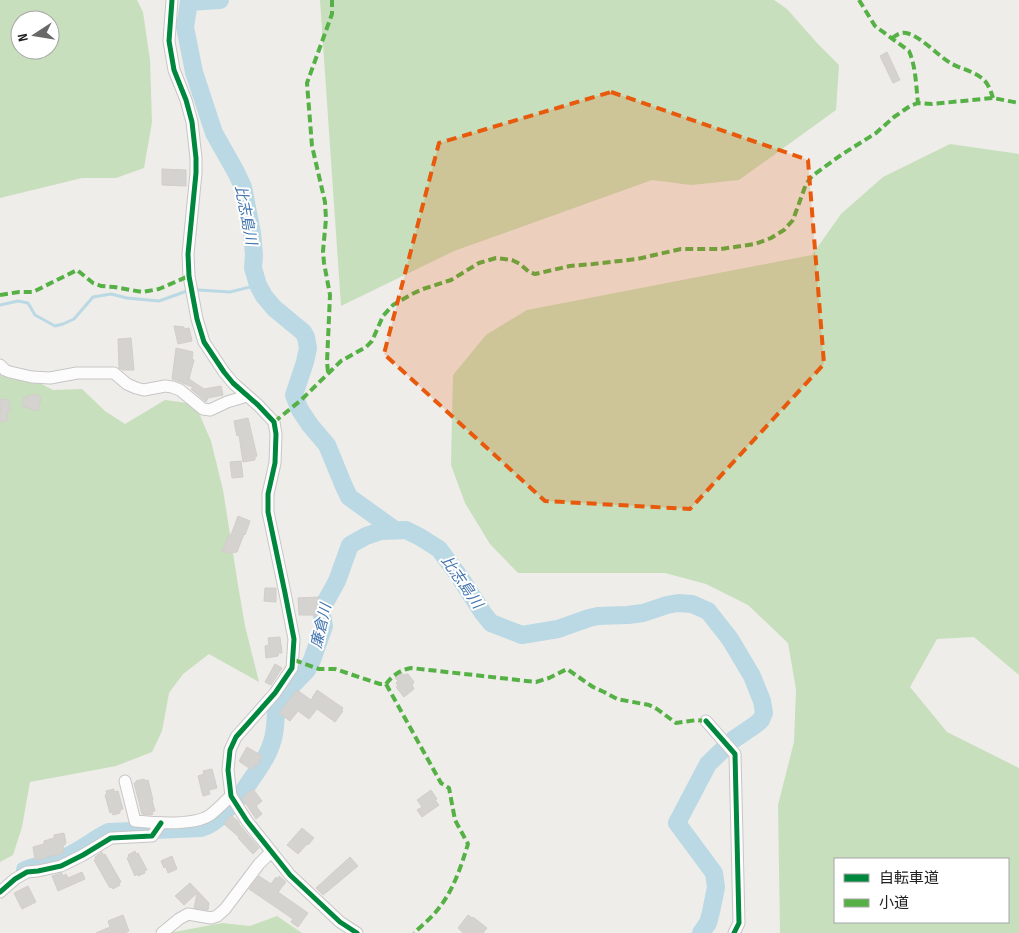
<svg xmlns="http://www.w3.org/2000/svg" width="1019" height="933" viewBox="0 0 1019 933" font-family="'Sofia Sans Condensed','Noto Sans JP',sans-serif">
<style>
.forest{fill:#c7dfbc;fill-rule:evenodd}
.lines{fill:none;stroke-linecap:round;stroke-linejoin:round}
.stream{stroke:#bad9e4;stroke-width:3}
.river{stroke:#bad9e4;stroke-width:18}
.building{fill:#d5d3d0;stroke:#d2ceca}
.minor-casing{stroke:#c7c6c5;stroke-width:13}
.minor{stroke:#fcfcfc;stroke-width:11}
.quiet{stroke:#55b145;stroke-width:4;stroke-dasharray:8 4;stroke-linecap:butt}
.cycleway-casing{stroke:#fff;stroke-width:8}
.cycleway{stroke:#00873e;stroke-width:5}
.marked{fill:#e8590c;fill-opacity:0.2;stroke:#e8590c;stroke-width:4;stroke-dasharray:10 6;stroke-linejoin:round}
.labels{text-anchor:middle;stroke-width:4;stroke-linejoin:round;paint-order:stroke}
.water-label{font-size:15px;font-style:italic;fill:#4274af;stroke:#fff}
</style>
<rect width="100%" height="100%" fill="#eeede9"/>
<!-- forest -->
<g class="forest">
<path d="M0,0H137L143,12L150,60L152,122L144,168L116,178H82L0,198ZM20,20H50V50H20Z"/>
<polygon points="320,0 774,0 787,9 817,43 839,65 836,110 739,180 691,185 652,180 454,251 341,306"/>
<path d="M950,144L1019,154V675L974,637L937,639L910,687L947,732L1019,768V933H780L778,805L794,742L796,689L788,643L748,605L706,584L665,573H518L490,544L465,503L451,465L453,375L486,335L527,310L812,255L841,214L883,177ZM1008,859V922H835V859Z"/>
<polygon points="0,368 28,377 53,390 82,389 105,411 125,424 165,400 195,404 211,441 223,490 239,591 245,626 259,682 209,654 183,674 169,693 162,731 152,752 116,766 30,782 22,827 13,855 0,862"/>
<polygon points="277,916 302,933 169,933 222,923 250,926"/>
</g>
<g class="lines">
<!-- stream -->
<polyline class="stream" points="0,305 18,301 28,303 35,315 55,326 63,324 74,319 93,297 111,294 127,298 159,301 187,291 199,290 230,292 258,285"/>
<!-- river -->
<g class="river">
<polyline points="220,0 189,2 185,27 194,72 214,133 236,172 243,187 252,233 254,255 253,268 258,285 264,296 274,308 303,332 306,337 308,348 305,362 294,395 300,410 310,425 327,445 343,484 349,497 395,530"/>
<path d="M240,797C252,776 270,758 274,734C276,724 276,712 276,702L307,670L312,660L324,626L321,610L337,581L350,545L366,536L381,531L406,530L420,537L439,549L459,576L483,613L491,623L522,635L558,629L589,618L598,616L628,615L643,613L667,605L678,603L692,604L708,611L730,639L752,676L762,701L764,713L761,720L755,725L733,740L708,764L677,823L714,873L716,887L711,912L708,923L701,933"/>
<path d="M25,870C36,865 48,865 59,860C77,854 92,840 109,832L201,828C214,824 220,817 229,807"/>
</g>
</g>
<!-- building -->
<g class="building">
<polygon points="887,52 900,80 893,83 880,56"/>
<polygon points="162,169 186,170 186,186 162,185"/>
<polygon points="174,326 184,327 184,329 189,328 192,341 178,344"/>
<polygon points="131,338 134,370 123,370 119,368 118,339"/>
<polygon points="176,348 193,352 192,359 194,360 189,379 204,389 221,386 223,395 208,398 206,402 191,389 193,387 172,379"/>
<polygon points="28,394 32,396 33,394 40,396 40,398 41,399 38,411 22,406 24,397 27,398"/>
<polygon points="0,399 9,400 10,411 7,411 8,421 0,422"/>
<polygon points="248,418 257,456 255,457 255,460 243,462 239,435 237,436 234,421"/>
<polygon points="241,461 243,477 232,478 230,462"/>
<polygon points="238,516 250,521 245,535 244,534 237,552 228,553 222,551 229,534 231,535"/>
<polygon points="265,588 276,588 276,602 264,601"/>
<polygon points="319,597 320,615 299,615 298,598"/>
<polygon points="280,637 282,653 278,653 278,656 266,658 265,646 269,645 268,638"/>
<polygon points="275,664 282,668 271,685 265,682"/>
<polygon points="402,673 403,675 408,674 414,682 412,685 414,689 404,697 396,687 398,686 396,683 398,681 395,678"/>
<polygon points="297,690 311,700 317,690 343,708 341,711 343,711 335,722 317,709 309,719 298,711 290,721 279,713"/>
<polygon points="247,747 262,756 257,766 255,765 252,770 240,762 243,761 239,761"/>
<polygon points="212,769 217,788 209,790 210,794 203,796 198,776 204,774 203,771"/>
<polygon points="144,779 145,781 148,780 153,800 152,800 155,811 152,812 153,814 150,815 142,814 134,783 136,783 136,781"/>
<polygon points="114,789 114,792 118,791 123,809 120,810 120,813 113,815 112,812 110,813 105,795 107,794 106,791"/>
<polygon points="253,789 262,801 256,806 262,814 256,819 242,798"/>
<polygon points="431,790 437,799 435,800 439,805 422,817 417,810 422,807 417,800"/>
<polygon points="231,815 239,822 239,824 259,848 253,854 238,838 239,837 224,824"/>
<polygon points="302,828 314,838 308,845 307,844 298,854 287,845"/>
<polygon points="64,833 66,843 65,843 65,845 63,845 64,852 61,853 62,854 46,857 46,858 35,860 33,847 44,844 44,841 54,838 54,835"/>
<polygon points="135,851 136,854 138,853 147,870 144,871 145,873 138,876 137,874 135,876 127,858 129,857 128,855"/>
<polygon points="102,852 103,855 105,854 121,882 119,883 120,885 113,889 112,887 110,888 94,860 96,859 95,857"/>
<polygon points="172,856 177,869 168,873 166,867 164,868 161,861"/>
<polygon points="350,857 358,866 323,895 316,888"/>
<polygon points="82,872 85,879 58,891 52,876 62,873 63,876 66,874 68,878"/>
<polygon points="259,876 271,884 276,877 278,879 279,876 286,882 278,892 308,913 298,927 291,922 293,919 249,889"/>
<polygon points="190,883 209,903 208,910 194,908 197,893 184,905 175,896"/>
<polygon points="28,886 36,902 22,909 14,893"/>
<polygon points="123,915 129,931 125,933 96,933 110,927 108,921"/>
<polygon points="468,915 472,918 473,917 487,928 483,933 463,933 458,928"/>
</g>
<g class="lines">
<!-- minor casing -->
<g class="minor-casing">
<g id="minor">
<polyline points="172,0 169,41 174,70 186,100 192,122 196,158 196,173 188,254 189,276 197,319 204,342 224,372 233,383 258,405 274,422 276,434 275,463 268,494 268,512 285,593 294,639 292,668 275,693 236,737 230,750 228,770 231,796 247,821 290,875 340,922 357,933"/>
<polyline points="0,365 5,370 10,372 32,377 50,378 77,373 114,373 127,384 136,388 144,390 165,386 172,387 180,390 203,409 210,410 227,402 247,396"/>
<polyline points="706,721 735,754 739,923 734,933"/>
<path d="M125,781L135,821C155,823 194,826 210,815C218,809 224,802 231,796"/>
<polyline points="0,892 15,879 27,872 38,871 61,866 83,855 111,838 152,836 161,823"/>
<polyline points="162,933 179,919 188,914 211,918 217,916 225,909 259,864 271,852"/>
</g>
</g>
<!-- minor -->
<use href="#minor" class="minor"/>
<!-- quiet -->
<g class="quiet">
<path d="M859,0L875,26L909,51C916,67 916,86 918,103"/>
<path d="M892,38C897,35 900,32 906,33C921,36 938,56 952,64C962,69 976,72 984,80C989,85 991,92 993,98"/>
<polyline points="0,295 19,292 33,292 77,270 93,283 101,286 114,287 142,292 159,289 189,276"/>
<polyline points="328,372 327,362 330,295 324,263 323,251 326,219 325,202 312,146 307,83 332,14 332,0"/>
<polyline points="274,422 300,401 341,361 366,347 372,341 383,316 393,305 412,294 423,289 451,280 479,263 496,258 512,260 520,264 529,272 535,274 570,266 593,264 637,259 681,249 721,249 755,244 771,238 784,230 793,220 806,184 812,176 841,155 876,133 894,117 910,106 918,103 932,104 993,98 1019,103"/>
<path d="M294,660L319,669H335L380,684H386L441,783L449,788L455,820L468,844C460,870 452,894 434,914C428,921 420,927 414,933"/>
<path d="M386,684C393,675 400,670 411,668L536,682L549,678L567,669L593,687L604,692L617,699L649,705L657,709L676,723L697,720L706,721"/>
</g>
<!-- cycleway casing -->
<g class="cycleway-casing">
<g id="cycleway">
<polyline points="172,0 169,41 174,70 186,100 192,122 196,158 196,173 188,254 189,276 197,319 204,342 224,372 233,383 258,405 274,422 276,434 275,463 268,494 268,512 285,593 294,639 292,668 275,693 236,737 230,750 228,770 231,796 247,821 290,875 340,922 357,933"/>
<polyline points="706,721 735,754 739,923 734,933"/>
<polyline points="0,892 15,879 27,872 38,871 61,866 83,855 111,838 152,836 161,823"/>
</g>
</g>
<!-- cycleway -->
<use href="#cycleway" class="cycleway"/>
</g>
<!-- marked area -->
<path class="marked" d="M611,92L808,160L824,364L690,509L545,501L384,354L439,143Z"/>
<g class="labels">
<!-- water labels -->
<g class="water-label">
<text transform="translate(246 215) rotate(79)" y="5">比志島川</text>
<text transform="translate(462 582) rotate(55)" y="5">比志島川</text>
<text transform="translate(321 626) rotate(-77)" y="5">廉倉川</text>
</g>
</g>
<!-- legend -->
<rect x="834" y="858" width="175" height="65" fill="#ffffff" stroke="#a6a6a6"/>
<rect x="844" y="874" width="25" height="8" fill="#00873e" stroke="#a6a6a6"/>
<text x="879" y="883" font-size="15" fill="#202020">自転車道</text>
<rect x="844" y="899" width="25" height="8" fill="#55b145" stroke="#a6a6a6"/>
<text x="879" y="908" font-size="15" fill="#202020">小道</text>
<!-- north arrow -->
<g transform="translate(35 35) rotate(258)"><circle r="24" fill="#ffffff" stroke="#a6a6a6"/>
<path d="M0-4L9 19L0 12L-9 19Z" fill="#686866"/>
<text y="-8" font-size="14" font-weight="bold" text-anchor="middle" fill="#202020">N</text>
</g>
</svg>
